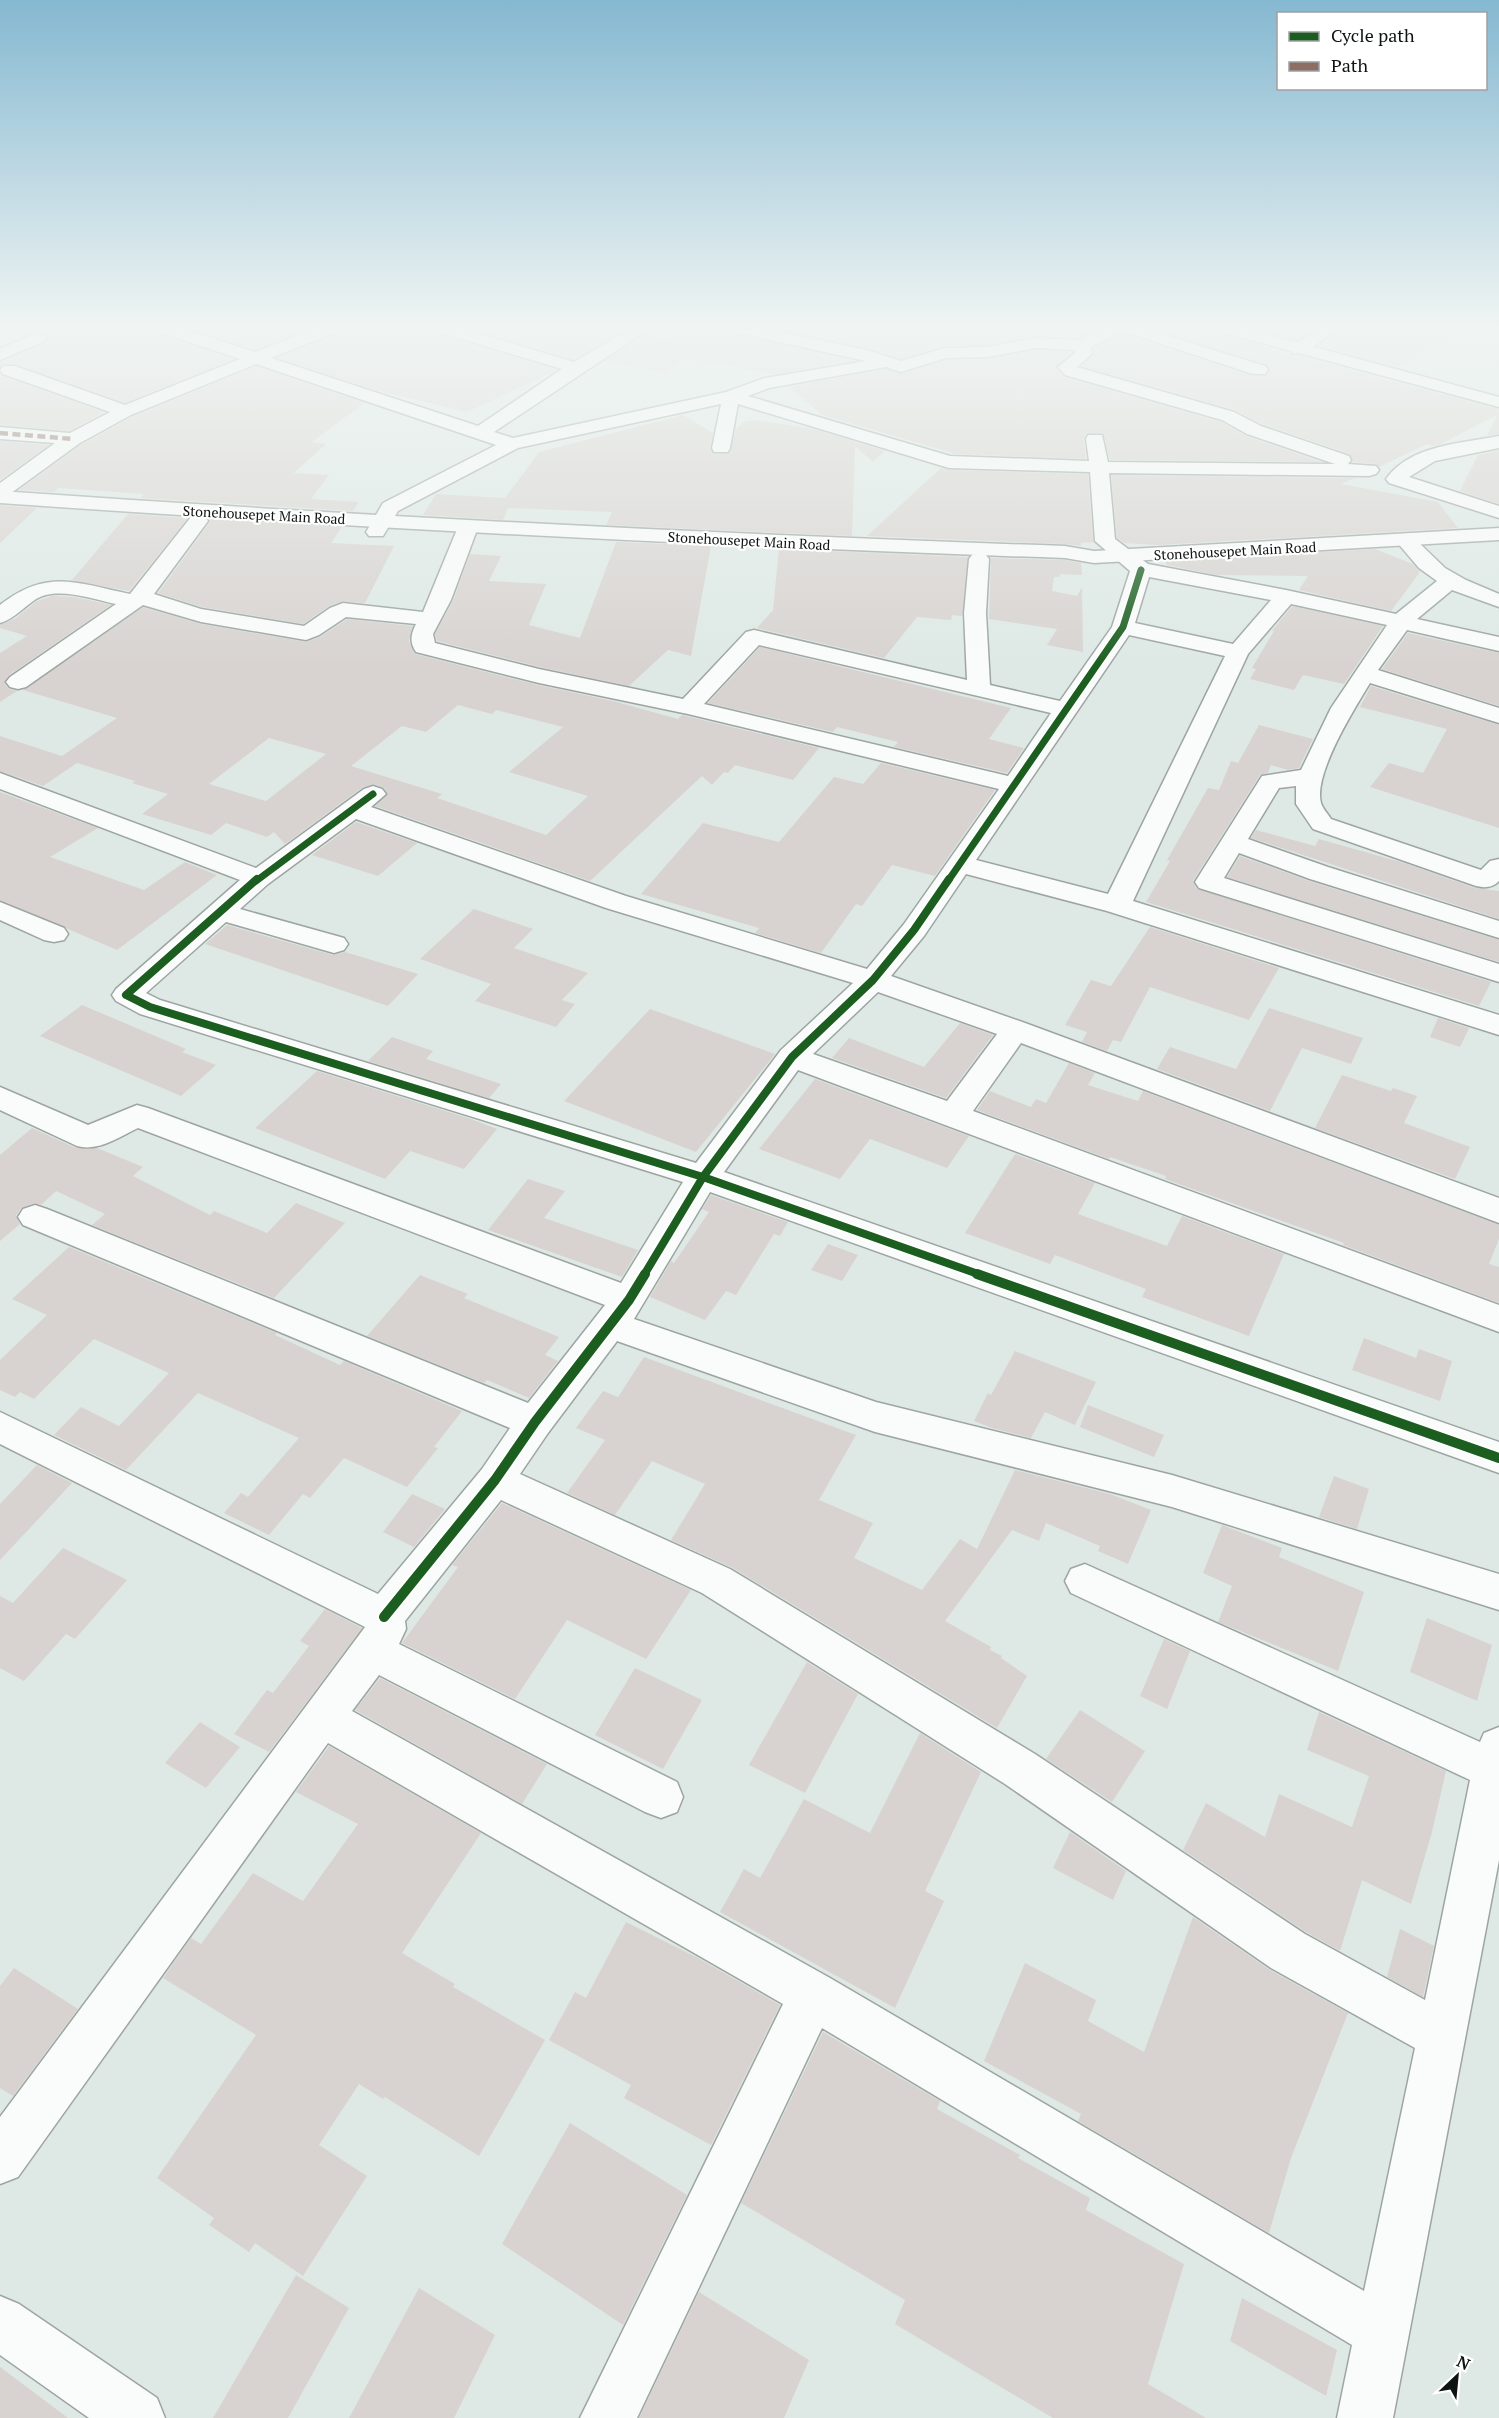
<svg xmlns="http://www.w3.org/2000/svg" width="1499" height="2418" viewBox="0 0 1499 2418" font-family="'PT Serif',serif">
<style>
.building{fill:#d8d3d0;fill-rule:evenodd}
.lines{fill:none;stroke-linecap:round;stroke-linejoin:round}
.minor-casing{stroke:#9da5a2;stroke-width:3}
.tertiary-casing{stroke:#9da5a2;stroke-width:3}
.secondary-casing{stroke:#9da5a2;stroke-width:3}
.minor{fill:#fafcfb;fill-rule:evenodd}
.tertiary{fill:#fafcfb;fill-rule:evenodd}
.secondary{fill:#fafcfb;fill-rule:evenodd}
.quiet{stroke:#8d6e63;stroke-width:4.5;stroke-dasharray:8 4.5;stroke-linecap:butt}
.cycleway-far3-casing{stroke:#fff;stroke-width:8}
.cycleway-far2-casing{stroke:#fff;stroke-width:10}
.cycleway-far1-casing{stroke:#fff;stroke-width:12}
.cycleway-casing{stroke:#fff;stroke-width:14}
.cycleway-far3{stroke:#1b5e20;stroke-width:5}
.cycleway-far2{stroke:#1b5e20;stroke-width:7}
.cycleway-far1{stroke:#1b5e20;stroke-width:8}
.cycleway{stroke:#1b5e20;stroke-width:10}
.labels{text-anchor:middle;stroke-width:4.5;stroke-linejoin:round;paint-order:stroke}
.far-street-label{font-size:14px;fill:#0d1412;stroke:#fff}
</style>
<rect width="100%" height="100%" fill="#dee9e5"/>
<!-- building -->
<g class="building">
<polygon points="62,329 158,329 161,335 233,359 125,403 16,364 3,364 0,366 0,362 46,343 48,335"/>
<polygon points="191,329 238,330 308,329 255,350"/>
<polygon points="338,329 437,329 440,335 557,370 467,412 379,391 278,358 335,335"/>
<polygon points="471,329 621,329 624,330 574,360"/>
<polygon points="684,329 732,329 736,335 854,361 775,374 686,358 665,373 604,361 644,335 668,341"/>
<polygon points="775,329 1097,329 1079,338 1037,336 987,345 945,346 901,359 867,348"/>
<polygon points="1153,329 1221,329 1224,335 1292,355 1499,409 1499,434 1487,436 1497,415 1439,445 1434,446 1427,444 1379,467 1376,464 1352,462 1350,454 1262,424 1235,410 1082,366 1093,356 1093,348 1122,333 1252,376 1265,376 1270,371 1266,364"/>
<polygon points="1256,329 1316,329 1297,340"/>
<polygon points="1341,329 1466,329 1397,367 1319,346"/>
<polygon points="1037,350 1073,352 1056,367 1064,377 1221,422 1246,436 1321,462 1110,460 1102,433 1086,434 1084,439 1086,459 956,454 822,415 790,387 886,369 902,374 946,360 987,359"/>
<polygon points="256,366 364,403 312,442 326,444 294,473 329,475 311,499 359,502 353,511 141,498 144,494 58,488 54,492 19,490 81,445 132,417"/>
<polygon points="0,374 2,376 104,412 70,431 0,425"/>
<polygon points="683,415 713,433 710,448 714,454 730,453 736,429 743,422 754,420 814,429 885,451 873,462 855,446 852,536 606,525 612,512 508,508 503,520 423,515 436,494 505,498 539,452"/>
<polygon points="0,441 49,445 0,480"/>
<polygon points="1499,450 1499,504 1460,491 1478,455"/>
<polygon points="941,468 949,470 1088,474 1093,542 1081,543 1081,546 1065,544 867,536"/>
<polygon points="1111,475 1355,478 1341,484 1438,502 1458,528 1158,545 1124,543 1117,538"/>
<polygon points="0,505 37,508 0,543"/>
<polygon points="128,514 188,518 129,591 72,580"/>
<polygon points="209,519 342,527 331,543 394,546 365,603 342,601 329,606 303,624 202,607 158,593 210,522"/>
<polygon points="616,542 711,546 691,656 668,650 629,686 540,667 437,641 435,634 453,601 470,554 501,556 489,581 546,584 529,625 580,638"/>
<polygon points="779,549 968,557 962,616 952,615 951,620 917,617 884,658 757,628 773,610"/>
<polygon points="1375,549 1413,564 1420,572 1391,611 1299,590 1308,576 1217,575 1167,565 1165,561"/>
<polygon points="991,558 1065,560 1081,563 1082,575 1060,574 1059,577 1054,577 1052,591 1077,596 1082,587 1083,652 1047,645 1057,629 989,619"/>
<polygon points="52,596 75,597 111,605 9,675 4,683 9,689 17,691 0,702 0,653 27,636 0,628 0,625 16,618 37,601"/>
<polygon points="1292,606 1383,626 1344,684 1303,675 1294,690 1250,679 1256,669 1252,668 1274,631 1272,631"/>
<path d="M143,607L201,624L306,642L320,637L347,619L413,626L409,641L415,654L538,685L613,701L678,719L682,715L819,748L793,780L735,765L728,773L724,772L712,785L702,776L590,881L375,806L388,794L384,788L374,784L363,787L285,844L274,832L267,837L226,823L211,835L142,814L168,794L132,783L135,781L77,763L43,786L0,771V736L62,756L117,718L23,690ZM458,705L492,714L496,710L563,727L509,772L588,796L546,835L437,798L442,794L351,766L402,726L426,732ZM269,738L326,754L266,801L209,784Z"/>
<polygon points="1408,633 1499,653 1499,706 1382,669"/>
<polygon points="760,647 1011,708 989,739 1024,748 1007,773 894,747 898,742 837,727 833,732 708,703"/>
<polygon points="1371,686 1499,725 1499,828 1370,787 1389,763 1423,773 1447,729 1360,707"/>
<polygon points="1259,725 1313,739 1299,768 1288,770 1271,765 1268,773 1260,775 1193,881 1197,889 1491,982 1479,1006 1146,902 1170,861 1167,860 1208,788 1219,790 1231,761 1238,763"/>
<polygon points="881,763 995,790 935,876 892,865 862,906 856,904 821,953 755,933 759,928 641,894 703,823 779,842 834,777 863,784"/>
<polygon points="0,792 98,828 50,857 144,890 185,862 217,875 117,950 0,900"/>
<polygon points="356,822 417,843 378,876 312,855"/>
<polygon points="1256,830 1315,846 1319,839 1404,863 1475,888 1499,891 1499,919 1251,838"/>
<polygon points="1240,856 1309,881 1499,940 1499,962 1227,877"/>
<polygon points="474,909 533,929 514,948 588,973 562,1000 575,1004 556,1027 475,1001 491,984 420,959"/>
<polygon points="227,925 333,955 345,952 418,974 388,1006 205,944"/>
<polygon points="1150,927 1279,968 1249,1020 1150,987 1121,1042 1113,1040 1107,1051 1082,1042 1087,1032 1065,1025 1091,980 1111,986"/>
<polygon points="82,1005 186,1049 182,1052 216,1065 181,1096 40,1036"/>
<polygon points="1269,1008 1363,1038 1351,1064 1302,1048 1270,1111 1157,1069 1170,1047 1236,1069"/>
<polygon points="650,1009 775,1054 696,1152 564,1101"/>
<polygon points="1438,1018 1469,1028 1460,1047 1430,1037"/>
<polygon points="960,1023 993,1035 946,1098 832,1058 849,1038 924,1067"/>
<polygon points="392,1037 433,1051 426,1059 501,1084 489,1098 368,1061"/>
<polygon points="1069,1063 1095,1073 1088,1085 1138,1101 1143,1091 1499,1225 1499,1239 1489,1264 1499,1267 1499,1303 1343,1245 1344,1243 1195,1190 1165,1179 1166,1176 1110,1157 1109,1159 977,1110 990,1091 1031,1107 1036,1099 1046,1103"/>
<polygon points="317,1071 471,1119 497,1129 464,1169 410,1151 385,1179 255,1128"/>
<polygon points="1342,1075 1391,1091 1393,1088 1417,1096 1404,1123 1470,1147 1455,1179 1315,1128"/>
<polygon points="815,1079 969,1136 947,1168 870,1139 840,1179 759,1149"/>
<polygon points="32,1128 76,1148 97,1148 143,1167 133,1176 210,1215 214,1211 267,1233 296,1203 345,1223 274,1298 92,1225 105,1214 56,1191 41,1205 34,1203 21,1208 16,1216 20,1224 0,1241 0,1155"/>
<polygon points="1015,1154 1095,1183 1078,1214 1167,1246 1182,1216 1284,1254 1249,1336 1142,1297 1146,1289 1055,1255 1050,1264 965,1233"/>
<polygon points="528,1179 565,1191 544,1218 638,1250 622,1277 488,1230"/>
<polygon points="711,1195 788,1222 780,1236 774,1234 736,1295 726,1291 705,1320 650,1297 671,1261 674,1263 709,1212 702,1209"/>
<polygon points="828,1244 858,1255 842,1281 811,1270"/>
<polygon points="69,1247 277,1333 275,1335 340,1365 344,1361 462,1411 434,1447 438,1448 407,1487 344,1458 310,1498 303,1494 269,1535 224,1513 241,1493 248,1497 299,1438 198,1393 126,1470 54,1435 81,1407 119,1426 169,1373 94,1339 34,1399 20,1392 15,1397 0,1390 0,1360 47,1315 12,1299"/>
<polygon points="420,1275 468,1294 464,1298 559,1337 545,1355 558,1361 529,1398 487,1380 484,1383 367,1336"/>
<polygon points="1364,1338 1416,1358 1419,1349 1452,1361 1440,1401 1352,1370"/>
<polygon points="1015,1351 1096,1382 1075,1425 1045,1412 1031,1438 992,1428 974,1421 988,1393 991,1395"/>
<polygon points="644,1357 856,1435 819,1500 873,1523 854,1558 922,1590 960,1539 977,1549 1015,1470 1110,1494 1151,1510 1128,1564 1098,1551 1100,1546 1046,1523 1039,1541 1012,1530 945,1621 991,1647 990,1650 1002,1656 1001,1658 1027,1676 997,1728 731,1567 671,1540 705,1484 652,1461 615,1515 567,1493 605,1440 576,1428 603,1391 618,1397"/>
<polygon points="1088,1405 1164,1435 1154,1457 1080,1427"/>
<polygon points="37,1465 72,1483 0,1560 0,1504"/>
<polygon points="1334,1476 1369,1489 1357,1529 1319,1517"/>
<polygon points="412,1494 445,1509 414,1547 383,1532"/>
<polygon points="502,1503 691,1590 646,1659 567,1620 515,1699 402,1643 458,1567 452,1565"/>
<polygon points="1222,1525 1282,1548 1279,1557 1364,1592 1338,1671 1218,1622 1232,1586 1203,1573"/>
<polygon points="63,1548 127,1580 75,1639 66,1634 24,1681 0,1668 0,1596 13,1603"/>
<polygon points="325,1609 362,1628 269,1752 234,1734 267,1690 273,1693 309,1646 300,1641"/>
<polygon points="1427,1618 1492,1645 1477,1701 1410,1672"/>
<polygon points="1164,1639 1190,1651 1167,1709 1140,1696"/>
<polygon points="807,1662 858,1694 805,1793 749,1765"/>
<polygon points="635,1668 702,1700 663,1769 595,1735"/>
<polygon points="380,1678 547,1764 522,1804 355,1710"/>
<polygon points="1080,1710 1145,1751 1112,1802 1046,1759"/>
<polygon points="1319,1712 1446,1771 1432,1832 1411,1904 1362,1880 1340,1951 1306,1932 1183,1850 1206,1803 1265,1837 1279,1794 1352,1827 1369,1776 1307,1750"/>
<polygon points="200,1722 240,1747 206,1788 165,1763"/>
<polygon points="920,1733 981,1772 925,1891 944,1901 895,2008 720,1912 744,1869 760,1878 804,1799 870,1833"/>
<polygon points="329,1746 481,1833 402,1953 455,1984 453,1987 545,2040 479,2156 385,2097 383,2099 359,2084 319,2145 367,2176 303,2276 255,2243 249,2252 209,2225 214,2218 157,2178 256,2035 163,1978 191,1938 201,1944 253,1873 303,1901 358,1824 296,1792"/>
<polygon points="1070,1832 1126,1871 1113,1900 1053,1868"/>
<polygon points="1193,1917 1270,1970 1348,2013 1291,2158 1269,2233 1078,2121 1081,2114 984,2061 1025,1963 1096,2000 1088,2021 1144,2052"/>
<polygon points="626,1922 698,1958 780,2005 711,2145 624,2098 631,2085 549,2040 575,1992 586,1998"/>
<polygon points="1400,1929 1434,1946 1423,1997 1387,1977"/>
<polygon points="14,1968 78,2009 13,2096 0,2088 0,1986"/>
<polygon points="823,2032 940,2101 937,2109 1020,2155 1018,2158 1090,2198 1086,2210 1184,2264 1148,2384 1206,2418 1053,2418 895,2324 905,2300 741,2203"/>
<polygon points="570,2123 687,2195 623,2325 502,2244"/>
<polygon points="296,2275 349,2308 288,2418 213,2418"/>
<polygon points="419,2288 495,2335 454,2418 349,2418"/>
<polygon points="699,2292 809,2360 784,2418 639,2418"/>
<polygon points="1242,2298 1337,2350 1326,2396 1230,2341"/>
<polygon points="0,2367 68,2418 0,2418"/>
</g>
<g class="lines">
<!-- minor casing -->
<g class="minor-casing">
<g id="minor">
<path d="M160,329H184L255,352L314,329H336L334,333L271,358L478,426L562,369L441,333L439,329H464L574,362L630,329H649L494,432L513,438L726,392L765,378L866,361L742,334L736,333L734,329H765L867,350L901,361L945,348L987,347L1037,338L1079,340L1102,329H1146L1265,366L1268,370L1265,374H1253L1122,331L1091,347L1092,354L1077,367L1234,412L1261,426L1349,456L1351,460L1348,464L1376,466L1379,470L1376,474L1369,476L1109,473L1115,539L1148,564L1286,590L1396,614L1437,581L1419,568L1396,541L1399,537H1413L1445,568L1466,580L1499,594V607L1452,590L1417,619L1499,637V651L1407,630L1378,670L1499,708V723L1370,683C1355,708 1313,774 1321,803C1323,809 1328,814 1331,819L1481,870L1490,861L1499,859V881C1492,888 1485,888 1476,886L1313,829L1296,804V786L1279,788L1248,839L1328,867L1499,921V938L1310,879L1239,853L1224,878L1499,964V982L1199,888L1195,882L1262,776L1301,770L1331,708L1387,625L1291,604L1248,654L1133,901L1499,1015V1035L1107,911L966,874L924,936L891,976L1025,1023L1499,1198V1223L1021,1043L973,1111L1499,1305V1332L798,1070L724,1172L1499,1442V1473L710,1192L634,1319L876,1402L1172,1475L1499,1574V1610L1172,1507L875,1432L617,1341L548,1433L520,1474L730,1569L1035,1754L1305,1934L1425,2000L1470,1780L1071,1593L1065,1581L1071,1569L1085,1564L1480,1742L1484,1733L1499,1727V1860L1393,2418H1337L1352,2345L822,2028L637,2418H580L783,2004L328,1743L18,2177L0,2184V2117L365,1627L0,1444V1412L378,1594L482,1469L510,1428L23,1225L18,1217L23,1209L35,1205L47,1209L528,1403L605,1305L138,1128C119,1137 98,1152 77,1146L0,1110V1087L88,1125L137,1105L148,1108L621,1283L683,1182L140,1014L116,1001L112,995L116,989L240,880L0,789V773L256,868L364,789L373,786L382,789L386,794L371,807L626,896L867,969L904,924L999,789L688,714L539,683L416,652C409,642 411,634 416,624L346,617L319,635L306,640L201,622L143,605L26,687L18,689L10,687L6,682L10,677L116,604C93,599 57,586 36,599C24,607 14,619 0,623V605C47,568 77,583 130,594L191,517H205L208,521L154,594L201,609L304,626L330,608L343,603L423,612L458,527L461,523H475L478,527L451,600L433,634L435,643L539,669L683,699L746,632L754,630L967,680L964,613L969,559L972,555L979,553L986,555L989,559L986,613L990,685L1060,701L1112,627L1130,571L1095,541L1090,472L949,468L738,404L730,448L728,452H714L712,448L721,404L518,448L398,511L383,536H369L366,532L383,503L496,445L256,364L131,415L80,443L7,496L0,498V483L55,443L0,439V427L70,433L110,412L3,374L0,370L3,366H15L125,405L240,359L162,333ZM1037,348L1075,350V353L1058,367L1065,375L1222,420L1247,434L1335,464L1108,462L1102,435H1088L1086,439L1089,461L950,456L748,396L769,388L886,367L901,372L946,358L987,357ZM1149,577L1271,600L1233,644L1135,623ZM1129,635L1225,656L1108,894L976,860ZM759,645L1051,713L1008,776L704,704ZM356,819L606,908L853,983L781,1050L696,1163L160,1000L146,993L226,922L334,953L344,950L348,944L344,938L240,909L268,884ZM878,992L997,1034L947,1101L813,1054ZM501,1500L702,1593L1005,1784L1271,1968L1415,2048L1364,2291L830,1978L352,1711L379,1675L645,1812L661,1818L677,1812L683,1797L677,1782L399,1644L406,1629L405,1621Z"/>
<polygon points="1320,329 1339,329 1304,353 1292,353 1290,349 1292,345"/>
<polygon points="39,332 47,337 45,341 0,360 0,349"/>
<polygon points="0,902 64,928 68,934 64,940 54,942 44,940 0,920"/>
<polygon points="0,2296 19,2304 157,2398 165,2418 89,2418 0,2355"/>
</g>
</g>
<!-- tertiary casing -->
<g class="tertiary-casing">
<g id="tertiary">
<polygon points="1223,329 1248,329 1499,397 1499,407 1225,333"/>
<path d="M1499,436V448L1435,461L1409,477L1499,506V518L1389,483L1386,479C1410,445 1462,443 1499,436Z"/>
</g>
</g>
<!-- secondary casing -->
<g class="secondary-casing">
<path id="secondary" d="M0,491C355,516 710,534 1065,546L1094,551L1499,528V540L1094,563L1065,558C710,546 355,528 0,503Z"/>
</g>
<!-- minor -->
<use href="#minor" class="minor"/>
<!-- tertiary -->
<use href="#tertiary" class="tertiary"/>
<!-- secondary -->
<use href="#secondary" class="secondary"/>
<!-- quiet -->
<polyline class="quiet" points="0,433 73,439"/>
<!-- cycleway-far3 casing -->
<g class="cycleway-far3-casing">
<polyline id="cycleway-far3" points="1140,572 1141,569"/>
</g>
<!-- cycleway-far2 casing -->
<g class="cycleway-far2-casing">
<g id="cycleway-far2">
<polyline points="256,881 373,794"/>
<polyline points="948,881 1123,627 1141,570"/>
</g>
</g>
<!-- cycleway-far1 casing -->
<g class="cycleway-far1-casing">
<g id="cycleway-far1">
<polyline points="257,879 126,995 150,1007 703,1177 981,1275"/>
<polyline points="644,1275 703,1177 792,1057 873,980 914,930 949,879"/>
</g>
</g>
<!-- cycleway casing -->
<g class="cycleway-casing">
<g id="cycleway">
<polyline points="977,1274 1499,1458"/>
<polyline points="384,1617 495,1480 535,1422 629,1300 645,1274"/>
</g>
</g>
<!-- cycleway-far3 -->
<use href="#cycleway-far3" class="cycleway-far3"/>
<!-- cycleway-far2 -->
<use href="#cycleway-far2" class="cycleway-far2"/>
<!-- cycleway-far1 -->
<use href="#cycleway-far1" class="cycleway-far1"/>
<!-- cycleway -->
<use href="#cycleway" class="cycleway"/>
</g>
<!-- sky -->
<linearGradient id="sky" x2="0" y2="1"><stop stop-color="#85b8d1"/><stop offset="0.49" stop-color="#f0f5f3"/><stop offset="1" stop-color="#f0f5f3" stop-opacity="0"/></linearGradient>
<rect width="1499" height="667" fill="url(#sky)"/>
<g class="labels">
<!-- far-street labels -->
<g class="far-street-label">
<text transform="translate(264 515) rotate(3)" y="5">Stonehousepet Main Road</text>
<text transform="translate(749 541) rotate(3)" y="5">Stonehousepet Main Road</text>
<text transform="translate(1235 551) rotate(-3)" y="5">Stonehousepet Main Road</text>
</g>
</g>
<!-- legend -->
<rect x="1277" y="12" width="210" height="78" fill="#ffffff" stroke="#9ea1a0" stroke-width="1.5"/>
<rect x="1289" y="32" width="30" height="9" fill="#1b5e20" stroke="#9ea1a0" stroke-width="1.5"/>
<text x="1331" y="42" font-size="18" fill="#0d1412">Cycle path</text>
<rect x="1289" y="62" width="30" height="9" fill="#8d6e63" stroke="#9ea1a0" stroke-width="1.5"/>
<text x="1331" y="72" font-size="18" fill="#0d1412">Path</text>
<!-- north arrow -->
<g transform="translate(1457 2376) rotate(26)" stroke="#ffffff" stroke-width="4.5" paint-order="stroke">
<path d="M0-4.5L10 22L0 15L-10 22Z" fill="#0d1412"/>
<text y="-9" font-size="16" font-weight="bold" text-anchor="middle" fill="#0d1412">N</text>
</g>
</svg>
